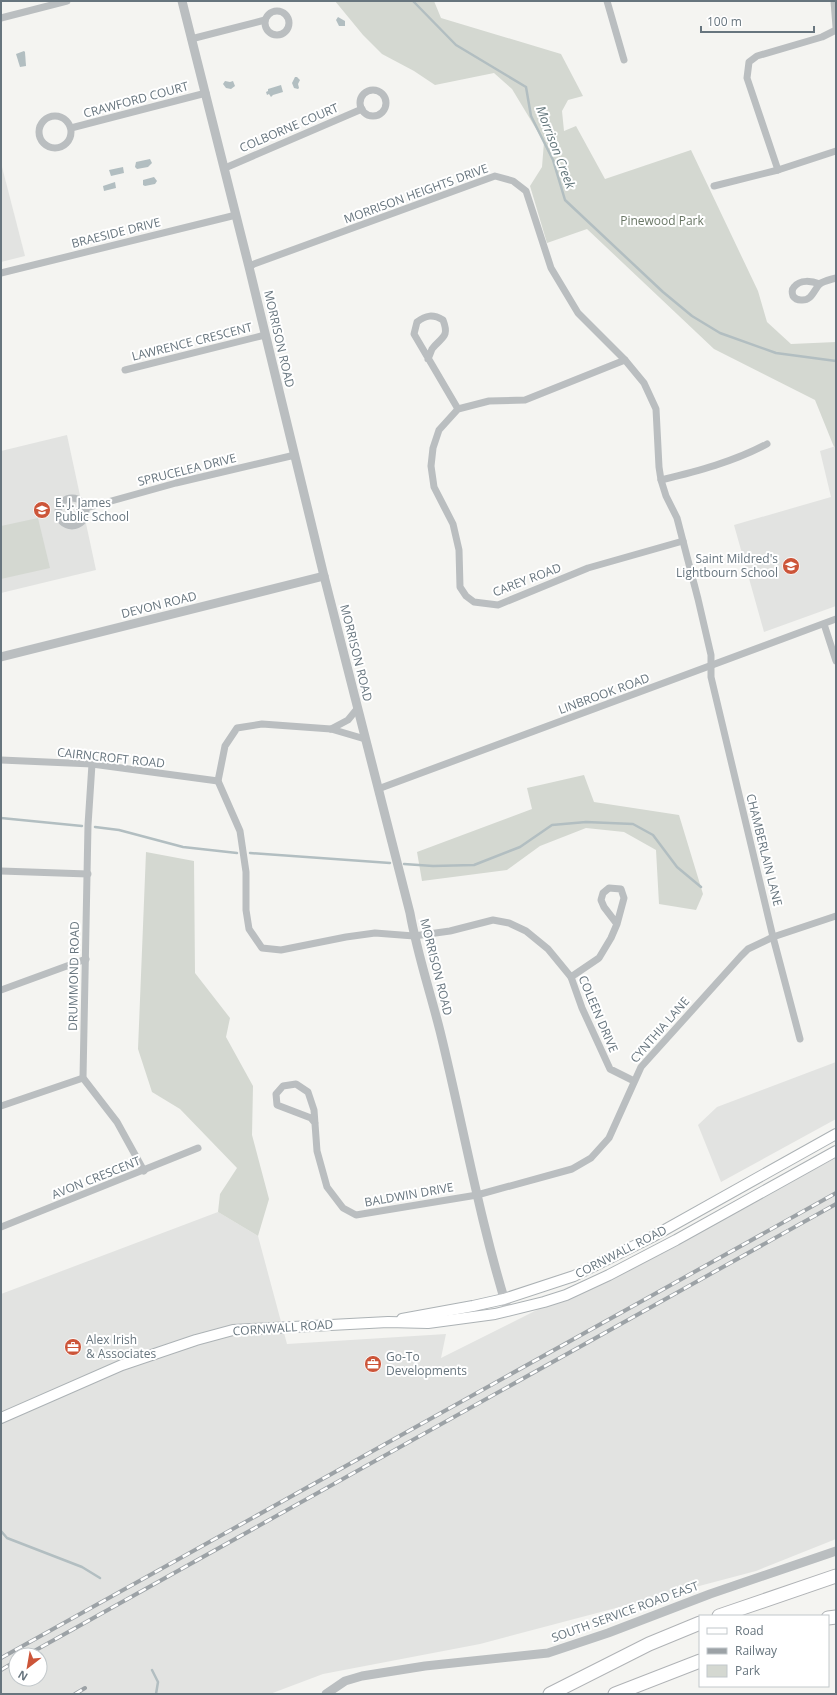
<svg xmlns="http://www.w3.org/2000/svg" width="837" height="1695" viewBox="0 0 837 1695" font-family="'Open Sans',sans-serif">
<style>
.built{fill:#e2e3e1;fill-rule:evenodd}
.green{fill:#d4d8d1}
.water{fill:#b2bec1}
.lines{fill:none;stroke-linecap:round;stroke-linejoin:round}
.stream{stroke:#b2bec1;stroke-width:2.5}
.secondary-casing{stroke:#acb2b5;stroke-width:12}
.motorway-casing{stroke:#b0b3b6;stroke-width:15}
.minor{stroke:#babec0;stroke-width:7}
.tertiary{stroke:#babec0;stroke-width:9}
.secondary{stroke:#fff;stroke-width:10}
.motorway{stroke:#fff;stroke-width:13}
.rail-casing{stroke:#9ca2a6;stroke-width:4}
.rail{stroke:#fff;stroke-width:2.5;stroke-dasharray:8;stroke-linecap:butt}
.labels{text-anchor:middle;stroke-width:4;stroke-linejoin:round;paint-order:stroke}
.street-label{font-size:12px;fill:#67757e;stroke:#fff}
.park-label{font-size:12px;fill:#697665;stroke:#fff}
.poi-label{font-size:12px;fill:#67757e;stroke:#fff;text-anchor:start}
.water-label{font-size:13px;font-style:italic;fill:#63767b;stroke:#fff}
</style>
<rect width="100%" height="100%" fill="#f4f4f1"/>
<!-- built -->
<g class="built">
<polygon points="1,163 25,256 1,262"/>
<polygon points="67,435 96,570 1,593 1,451"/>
<polygon points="836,446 836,606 764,632 734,525 831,497 820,451"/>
<polygon points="836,1062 836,1119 721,1182 698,1125 717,1107"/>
<path d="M836,1158V1539L756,1571L480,1644L323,1674L270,1694H1V1294L218,1212L258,1236L287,1344L446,1334L441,1358L730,1213ZM16,1655H40V1679H16Z"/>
</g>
<!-- green -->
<g class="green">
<polygon points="335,1 434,1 441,18 561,54 583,96 568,100 562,111 564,131 576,126 605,179 691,150 758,291 767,322 791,344 836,342 836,446 834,447 815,400 714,349 587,229 547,243 530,186 542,167 544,142 512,89 494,73 435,85 414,71 382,54 363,35"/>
<polygon points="38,518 50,568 1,579 1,526"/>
<polygon points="584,775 594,802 679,815 703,894 696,910 659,904 656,850 624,832 586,828 540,846 507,870 422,881 417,852 532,809 527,788"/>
<polygon points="146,852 194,861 195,973 230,1018 226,1037 253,1086 252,1135 269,1199 258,1236 218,1212 220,1194 237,1168 180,1109 152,1092 138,1049"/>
</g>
<!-- water -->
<g class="water">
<polygon points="338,17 345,21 345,26 339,26 336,20"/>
<polygon points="24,51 25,52 26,66 20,67 16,54"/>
<polygon points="295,77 297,77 300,80 298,84 299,88 298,89 294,88 292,83"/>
<polygon points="225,81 230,82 233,81 235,86 231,89 226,88 223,84"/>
<polygon points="281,85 283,92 273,95 271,97 269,94 267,95 266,92 268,91 268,89"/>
<polygon points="150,159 152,163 148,167 137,169 135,167 136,162"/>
<polygon points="123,167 124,173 111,176 109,170"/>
<polygon points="154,177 157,181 155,184 145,186 143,185 143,180"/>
<polygon points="115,182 116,188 104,191 103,186"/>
</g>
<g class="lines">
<!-- stream -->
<g class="stream">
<polyline points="413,1 456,45 526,87 531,116 553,160 565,200 663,292 692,316 720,333 776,353 836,361"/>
<polyline points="1,818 82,826"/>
<polyline points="95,827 119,830 183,847 237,853"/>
<polyline points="250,853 390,863"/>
<polyline points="404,864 433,866 474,865 520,847 552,825 586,822 633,824 653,835 677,867 701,887"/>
<polyline points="1,1531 7,1538 82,1567 100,1578"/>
<polyline points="152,1670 158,1682 156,1694"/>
</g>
<!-- secondary casing -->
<g class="secondary-casing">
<g id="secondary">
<polyline points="402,1319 473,1306 504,1299 574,1276 652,1237 836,1134"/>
<polyline points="1,1418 122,1365 196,1340 233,1330 388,1322 428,1323 495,1314 544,1302 566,1295 609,1275 676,1240 836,1151"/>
</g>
</g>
<!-- motorway casing -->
<g class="motorway-casing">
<g id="motorway">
<polyline points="719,1616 836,1576"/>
<polyline points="828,1618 836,1617"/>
<polyline points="550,1694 649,1644 700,1623"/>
<polyline points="615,1694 700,1661"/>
</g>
</g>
<!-- minor -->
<g class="minor">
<polyline points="607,1 624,60"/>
<polyline points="834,1 836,27"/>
<circle cx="277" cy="23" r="12"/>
<polyline points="1,18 67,1"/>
<polyline points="191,39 265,20"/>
<circle cx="373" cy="103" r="13"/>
<circle cx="55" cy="132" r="16"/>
<polyline points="71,128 206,93"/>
<polyline points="225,168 362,109"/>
<polyline points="778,170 747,78 749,62 757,56 822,37 836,30"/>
<polyline points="714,186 778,170 836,151"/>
<polyline points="249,267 254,264 495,176 513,181 526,191 551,268 578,313 625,360 644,383 656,409 659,467 661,480 666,496 677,518 698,599 711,655 711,677 773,937 800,1039"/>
<polyline points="1,273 236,215"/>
<path d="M820,284C812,281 800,279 794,287C792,289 792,293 793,296C795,299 798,300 801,300C813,301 814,288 821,283C825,281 832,279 836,278"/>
<path d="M428,359C429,356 431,352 432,349C441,337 450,338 443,320C433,314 426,315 417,322L414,334L458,409"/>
<polyline points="625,360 525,400 489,401 458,409 439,430 433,448 431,466 434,487 453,524 459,550 460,587 466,596 474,602 498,605 588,568 683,541"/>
<polyline points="125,370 265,335"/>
<path d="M661,480C698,471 733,462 767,444"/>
<circle cx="72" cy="512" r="14"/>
<polyline points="86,508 176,483 295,455"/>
<polyline points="824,624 836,661"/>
<polyline points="331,729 348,720 357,709"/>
<polyline points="365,739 331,729 262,724 237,728 225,746 218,781 240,831 246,872 246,910 249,929 262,948 281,950 346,937 375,933 414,936 450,931 493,920 509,923 526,931 548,949 571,977 582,1008 610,1069 634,1081"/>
<polyline points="1,760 92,764 218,781"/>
<polyline points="92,764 88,825 83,1078 117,1122 144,1171"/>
<polyline points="378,789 836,619"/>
<polyline points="1,871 88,874"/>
<polyline points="571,977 599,958 611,938 617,924 624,898 621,889 609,888 603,893 601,900 604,907 617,924"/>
<polyline points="1,990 86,959"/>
<polyline points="1,1106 83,1078"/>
<polyline points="315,1123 311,1118 277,1105 276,1094 283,1086 296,1084 308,1092 314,1110 317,1151 327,1187 343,1208 356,1215 477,1195 572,1169 591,1158 609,1138 641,1067 741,956 748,949 773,937 836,916"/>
<polyline points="1,1227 198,1148"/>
</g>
<!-- tertiary -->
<g class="tertiary">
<path d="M182,1L249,267L324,576L410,913C417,953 430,991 440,1031C463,1124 479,1219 508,1311"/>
<polyline points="1,657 324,576"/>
<polyline points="326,1694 345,1681 362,1676 425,1666 548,1653 608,1633 710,1594 836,1551"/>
</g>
<!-- secondary -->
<use href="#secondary" class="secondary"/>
<!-- motorway -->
<use href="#motorway" class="motorway"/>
<!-- rail casing -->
<g class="rail-casing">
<g id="rail">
<polyline points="27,1655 836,1204"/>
<polyline points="1,1658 836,1193"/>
<polyline points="1,1670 16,1661"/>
<polyline points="75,1694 85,1688"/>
</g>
</g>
<!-- rail -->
<use href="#rail" class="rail"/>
</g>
<!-- icons -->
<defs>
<g id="school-disc" transform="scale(0.9)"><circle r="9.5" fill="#cc5539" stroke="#fff"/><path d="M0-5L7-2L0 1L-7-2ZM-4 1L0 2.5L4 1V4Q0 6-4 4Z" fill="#fff"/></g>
<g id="office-disc" transform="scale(0.9)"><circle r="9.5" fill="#cc5539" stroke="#fff"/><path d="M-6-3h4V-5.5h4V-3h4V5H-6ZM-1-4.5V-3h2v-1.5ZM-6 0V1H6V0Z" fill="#fff"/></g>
</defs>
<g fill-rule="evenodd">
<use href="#school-disc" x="42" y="510"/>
<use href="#school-disc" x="791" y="566"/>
<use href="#office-disc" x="73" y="1347"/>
<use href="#office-disc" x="373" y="1364"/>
</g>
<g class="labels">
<!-- street labels -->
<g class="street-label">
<text transform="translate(136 100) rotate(-15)" y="4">CRAWFORD COURT</text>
<text transform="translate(289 128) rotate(-23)" y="4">COLBORNE COURT</text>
<text transform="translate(416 194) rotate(-20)" y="4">MORRISON HEIGHTS DRIVE</text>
<text transform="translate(116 233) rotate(-14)" y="4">BRAESIDE DRIVE</text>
<text transform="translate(279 339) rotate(77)" y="4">MORRISON ROAD</text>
<text transform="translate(192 342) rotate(-14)" y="4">LAWRENCE CRESCENT</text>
<text transform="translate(187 470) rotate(-14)" y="4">SPRUCELEA DRIVE</text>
<text transform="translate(527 580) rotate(-21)" y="4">CAREY ROAD</text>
<text transform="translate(159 605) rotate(-14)" y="4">DEVON ROAD</text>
<text transform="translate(356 653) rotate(76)" y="4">MORRISON ROAD</text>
<text transform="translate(604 694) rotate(-20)" y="4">LINBROOK ROAD</text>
<text transform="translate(111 758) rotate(6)" y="4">CAIRNCROFT ROAD</text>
<text transform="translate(764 850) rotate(76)" y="4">CHAMBERLAIN LANE</text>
<text transform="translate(436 967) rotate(76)" y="4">MORRISON ROAD</text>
<text transform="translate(74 976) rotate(-89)" y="4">DRUMMOND ROAD</text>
<text transform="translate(598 1014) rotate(67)" y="4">COLEEN DRIVE</text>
<text transform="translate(660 1030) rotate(-49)" y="4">CYNTHIA LANE</text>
<text transform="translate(96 1178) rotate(-22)" y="4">AVON CRESCENT</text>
<text transform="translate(409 1195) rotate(-10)" y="4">BALDWIN DRIVE</text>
<text transform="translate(621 1252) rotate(-27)" y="4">CORNWALL ROAD</text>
<text transform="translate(283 1328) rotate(-4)" y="4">CORNWALL ROAD</text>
<text transform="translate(625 1612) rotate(-20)" y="4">SOUTH SERVICE ROAD EAST</text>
</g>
<!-- park labels -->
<g class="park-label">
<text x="662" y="225">Pinewood Park</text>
</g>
<!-- poi labels -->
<g class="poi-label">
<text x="55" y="507">E. J. James<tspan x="55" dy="14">Public School</tspan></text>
<text x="778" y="563" text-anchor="end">Saint Mildred's<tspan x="778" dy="14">Lightbourn School</tspan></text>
<text x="86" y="1344">Alex Irish<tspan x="86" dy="14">&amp; Associates</tspan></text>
<text x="386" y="1361">Go-To<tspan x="386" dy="14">Developments</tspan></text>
</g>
<!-- water labels -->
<g class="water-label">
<text transform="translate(556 147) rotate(69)" y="5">Morrison Creek</text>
</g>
</g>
<!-- border -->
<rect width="837" height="1695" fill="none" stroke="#67757e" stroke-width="4"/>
<!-- legend -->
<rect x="699" y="1615" width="130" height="72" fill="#ffffff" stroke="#c2c8cb"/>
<rect x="707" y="1628" width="20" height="6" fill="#ffffff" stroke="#c2c8cb"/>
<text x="735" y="1635" font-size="12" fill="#67757e">Road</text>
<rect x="707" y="1648" width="20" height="6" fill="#9ca2a6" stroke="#c2c8cb"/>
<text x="735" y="1655" font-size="12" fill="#67757e">Railway</text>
<rect x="707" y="1665" width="20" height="12" fill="#d4d8d1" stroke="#c2c8cb"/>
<text x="735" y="1675" font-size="12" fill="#67757e">Park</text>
<!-- north arrow -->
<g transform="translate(28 1667) rotate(211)"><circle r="19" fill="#ffffff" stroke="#c2c8cb"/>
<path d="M0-3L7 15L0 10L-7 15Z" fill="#cc5539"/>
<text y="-6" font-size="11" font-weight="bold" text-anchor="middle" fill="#67757e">N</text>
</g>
<!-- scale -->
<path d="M701 26v6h113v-6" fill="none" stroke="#67757e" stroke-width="2"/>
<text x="707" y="26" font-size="12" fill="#67757e" stroke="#ffffff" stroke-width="3" paint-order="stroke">100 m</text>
</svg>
